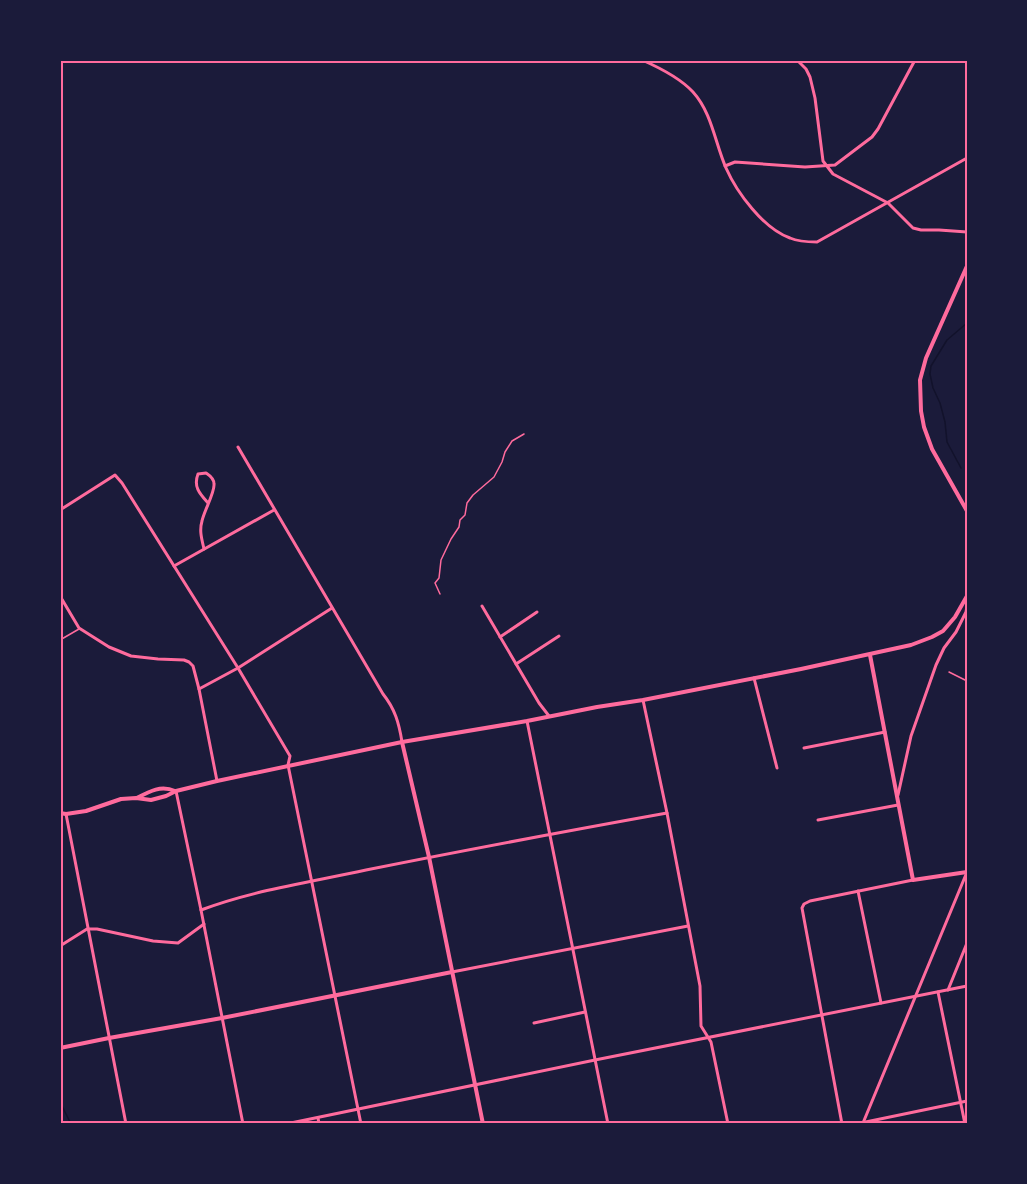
<svg xmlns="http://www.w3.org/2000/svg" width="1027" height="1184" viewBox="0 0 1027 1184" font-family="Jost,sans-serif">
<style>
.lines{fill:none;stroke-linecap:round;stroke-linejoin:round}
.stream{stroke:#12122b;stroke-width:1.5}
.path{stroke:#ff6b9d;stroke-width:1.5}
.service{stroke:#ff6b9d;stroke-width:1.5}
.minor{stroke:#ff6b9d;stroke-width:3}
.tertiary{stroke:#ff6b9d;stroke-width:4}
.secondary{stroke:#ff6b9d;stroke-width:4}
.neatline{fill:none;stroke:#ff6b9d;stroke-width:2}
</style>
<rect width="100%" height="100%" fill="#1b1b3a"/>
<g class="lines">
<!-- stream -->
<g class="stream">
<polyline points="961,468 947,442 945,422 940,403 933,388 930,374 931,366 947,340 967,323"/>
<polyline points="60,1102 71,1124"/>
</g>
<!-- path -->
<g class="path">
<polyline points="440,594 435,583 439,578 441,560 451,539 459,527 460,520 465,515 467,503 473,495 494,477 502,462 505,452 512,441 524,434"/>
<polyline points="949,672 967,681"/>
</g>
<!-- service -->
<polyline class="service" points="60,640 79,629"/>
<!-- minor -->
<g class="minor">
<path d="M642,60C658,67 681,79 693,92C712,113 715,143 726,168C737,193 764,229 790,238C799,242 808,242 817,242L967,158"/>
<polyline points="794,60 798,61 806,69 810,77 815,98 823,161 833,174 888,203 913,228 921,230 939,230 967,232"/>
<polyline points="725,166 735,162 805,167 835,165 872,137 878,129 915,60"/>
<path d="M238,447L383,694C395,709 399,723 402,742"/>
<polyline points="60,510 115,475 122,483 238,668 290,756 288,765 361,1124"/>
<path d="M204,549C202,540 199,531 202,521C204,511 215,492 214,484C214,478 209,475 206,473L198,474C193,487 200,494 208,503"/>
<polyline points="174,566 274,510"/>
<polyline points="60,596 79,628 109,647 131,656 158,659 184,660 189,662 193,666 199,689 217,781"/>
<polyline points="482,606 539,703 549,716"/>
<polyline points="500,637 537,612"/>
<polyline points="516,664 559,636"/>
<polyline points="754,678 777,768"/>
<polyline points="199,689 238,668 332,608"/>
<polyline points="643,700 667,813 700,986 701,1026 711,1042 728,1124"/>
<polyline points="527,721 608,1124"/>
<polyline points="804,748 885,732"/>
<polyline points="176,791 201,910 243,1124"/>
<polyline points="898,795 911,736 936,665 944,648 956,632 966,612 967,606"/>
<polyline points="66,814 126,1124"/>
<polyline points="818,820 898,805"/>
<polyline points="858,891 881,1003"/>
<path d="M201,910C254,890 311,882 366,870C466,850 567,831 667,813"/>
<polyline points="60,946 87,929 97,929 153,941 178,943 204,924"/>
<polyline points="452,972 688,926"/>
<polyline points="948,990 967,943"/>
<polyline points="938,992 965,1124"/>
<polyline points="534,1023 585,1012"/>
<polyline points="318,1118 319,1124"/>
<polyline points="863,1123 967,872"/>
<polyline points="286,1124 595,1060 967,986"/>
<polyline points="842,1124 802,908 804,904 810,901 913,880"/>
<polyline points="856,1124 967,1101"/>
</g>
<!-- tertiary -->
<g class="tertiary">
<path d="M137,798C150,791 161,785 175,791"/>
<polyline points="60,813 66,814 86,811 121,799 136,798 151,800 166,796 176,791 217,781 402,742"/>
<polyline points="60,1048 109,1038 222,1018 452,972"/>
</g>
<!-- secondary -->
<g class="secondary">
<polyline points="967,266 926,358 920,380 921,411 924,427 932,449 967,511"/>
<polyline points="870,655 913,880 967,872"/>
<polyline points="483,1124 429,857 402,742 527,721 597,707 643,700 801,669 911,645 932,637 943,631 955,617 967,596"/>
</g>
</g>
<!-- border -->
<rect width="1027" height="1184" fill="none" stroke="#1b1b3a" stroke-width="123"/>
<rect x="62" y="62" width="904" height="1060" class="neatline"/>
</svg>
